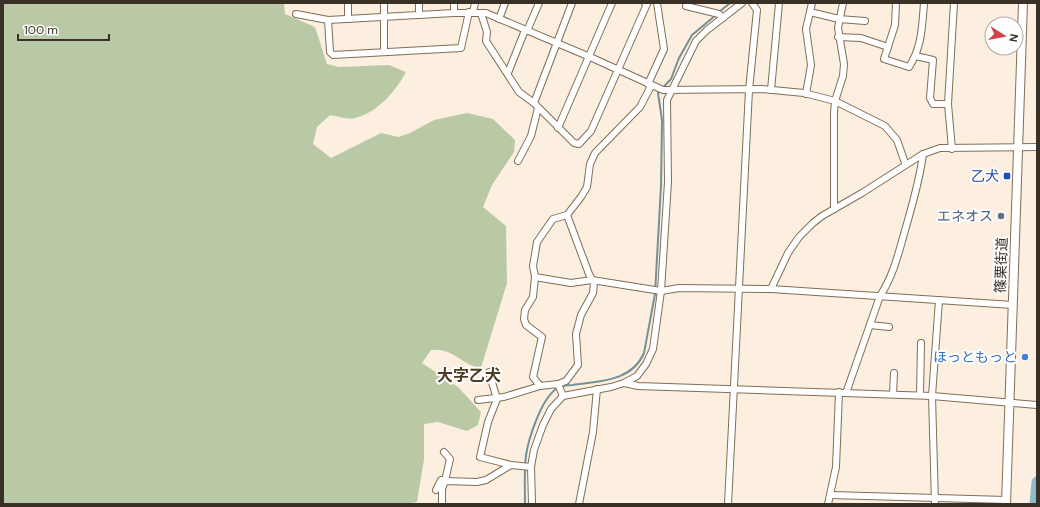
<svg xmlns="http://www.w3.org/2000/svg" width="1040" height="507" viewBox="0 0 1040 507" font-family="'DM Sans','Noto Sans JP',sans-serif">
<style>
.forest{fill:#bac9a5}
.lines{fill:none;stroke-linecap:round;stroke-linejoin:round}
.stream{stroke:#749198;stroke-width:2}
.river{stroke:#8ebbc9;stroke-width:11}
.minor-casing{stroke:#826d56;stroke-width:8}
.major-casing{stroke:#826d56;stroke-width:10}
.minor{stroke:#fff;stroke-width:6}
.major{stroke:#fff;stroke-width:8}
.transit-dot{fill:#1a4fb4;stroke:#fefefe;stroke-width:1.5}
.service-dot{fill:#5c6f8a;stroke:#fefefe;stroke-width:1.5}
.shop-dot{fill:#3f7fe0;stroke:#fefefe;stroke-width:1.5}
.labels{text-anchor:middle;stroke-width:4;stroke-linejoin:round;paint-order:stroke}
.transit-label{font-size:14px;fill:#164399;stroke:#fefefe;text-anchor:end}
.service-label{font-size:14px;fill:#4e5e75;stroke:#fefefe;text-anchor:end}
.street-label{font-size:14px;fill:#393026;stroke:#fefefe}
.shop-label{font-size:14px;fill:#366cbe;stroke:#fefefe;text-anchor:end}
.quarter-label{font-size:16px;font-weight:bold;fill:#4e3b26;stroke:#fefefe}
</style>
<rect width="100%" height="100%" fill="#fdefdf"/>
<!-- forest -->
<path class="forest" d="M3,3H284L285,14L315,27L327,64L339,67L389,65L406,72C396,91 377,113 355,118C348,120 337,116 330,115L317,127L313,144L331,158L381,133L398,137L410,133L434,120L467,113L493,119L515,140L514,152L492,185L483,207L506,226L507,283L481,368C461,365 453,347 431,350L422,363L458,387L481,412L478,425L467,431L438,422L424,424V459L417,502L404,504H3Z"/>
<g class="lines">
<!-- stream -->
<g class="stream">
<polyline points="719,12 730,3"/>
<path d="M525,504C525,488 524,471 526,455C529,437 541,400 556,389C560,385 568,385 573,385C601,381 632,381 644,353L655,294L661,186L662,120L658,93L671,79L679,58L692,35L716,15"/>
</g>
<!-- river -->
<polyline class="river" points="1035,504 1037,482"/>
<!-- minor casing -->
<g class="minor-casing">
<g id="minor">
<path d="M896,3L895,25L884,59L909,67C922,47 922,27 924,3"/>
<polyline points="686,6 719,14 723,18"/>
<polyline points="473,12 475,3"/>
<polyline points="810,12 839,19 865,21"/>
<polyline points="454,13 454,3"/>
<polyline points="481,13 487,32 486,41 519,92 534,103 574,143 579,144 591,131 647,4 645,3"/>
<polyline points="296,14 328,20 454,13 486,13 590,57 663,90 762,89 804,93 835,101 885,126 897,140 905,163"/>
<polyline points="419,15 419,3"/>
<polyline points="348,19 348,3"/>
<polyline points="499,19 505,3"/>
<polyline points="328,20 330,52 333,55 461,48 469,12"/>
<polyline points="527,31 539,3"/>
<polyline points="838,37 861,38 888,47"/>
<polyline points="384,52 384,3"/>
<polyline points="916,56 933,60 930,98 933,104 948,104"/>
<polyline points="508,73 525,30"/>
<polyline points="648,84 664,49 657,3"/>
<polyline points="771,90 779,3"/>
<polyline points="806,94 811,65 806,29 812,3"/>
<polyline points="534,103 572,3"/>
<polyline points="558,128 612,3"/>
<polyline points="952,149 948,104 954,3"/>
<polyline points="518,161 531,136 538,108"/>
<polyline points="834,209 834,113 835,101 843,76 844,64 838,28 843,3"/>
<polyline points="535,277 571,283 592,280 661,291 679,288 771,289 1013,305"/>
<polyline points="771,289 788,253 799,237 813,223 822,216 862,193 923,154 940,148 1037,147"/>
<polyline points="870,325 889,327"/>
<polyline points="489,372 497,399 488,422 480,457 511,465"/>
<polyline points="624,383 638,386 932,396 1037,405"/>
<polyline points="558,384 566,381 578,365 576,334 581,315 593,293 594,283 589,274 567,215"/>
<path d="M846,393L880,296C894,275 899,251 906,227C913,202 920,179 923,154"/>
<polyline points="893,394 894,373"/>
<polyline points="920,395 921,343"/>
<polyline points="563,396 558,384 540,386 533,377 542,337 526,325 524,319 525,310 533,297 535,277 533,266 537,242 553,219 567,215 581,197 587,187 590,164 595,153 640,107 651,86"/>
<polyline points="478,400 504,397 540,386"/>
<polyline points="436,490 441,480 445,481 450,459 444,452"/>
<polyline points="831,495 1006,500"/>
<polyline points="442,504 442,489 445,481 477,482 486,480 511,465 531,467"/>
<polyline points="532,504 531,467 534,450 543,425 551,409 563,396 611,387 624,383 637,376 646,364 653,349 661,291 668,182 667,100 696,41 707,30 742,3"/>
<polyline points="579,504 593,432 597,389"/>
<polyline points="728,504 749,90 757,10 752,3"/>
<polyline points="828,504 836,467 839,392"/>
<polyline points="935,504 932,396 939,300"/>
</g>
</g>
<!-- major casing -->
<g class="major-casing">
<polyline id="major" points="1006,504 1023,3"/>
</g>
<!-- minor -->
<use href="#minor" class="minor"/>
<!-- major -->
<use href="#major" class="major"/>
</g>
<!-- markers -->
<rect class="transit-dot" x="1003" y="172" width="8" height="8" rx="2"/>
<circle class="service-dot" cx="1001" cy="216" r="4"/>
<circle class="shop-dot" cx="1025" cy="357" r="4"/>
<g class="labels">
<!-- transit labels -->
<g class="transit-label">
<text x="999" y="181">乙犬</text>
</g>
<!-- service labels -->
<g class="service-label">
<text x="993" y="221">エネオス</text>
</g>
<!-- street labels -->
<g class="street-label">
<text transform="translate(1001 265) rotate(-88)" y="5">篠栗街道</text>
</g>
<!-- shop labels -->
<g class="shop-label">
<text x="1017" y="362">ほっともっと</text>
</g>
<!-- quarter labels -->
<g class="quarter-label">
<text x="469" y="381">大字乙犬</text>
</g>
</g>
<!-- border -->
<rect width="1040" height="507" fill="none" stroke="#393026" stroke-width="8"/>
<!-- north arrow -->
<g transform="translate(1004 36) rotate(101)"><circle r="19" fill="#fefefe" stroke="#afaca8"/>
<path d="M0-3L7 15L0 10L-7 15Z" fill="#d14249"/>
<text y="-6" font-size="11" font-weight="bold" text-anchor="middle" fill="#393026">N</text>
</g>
<!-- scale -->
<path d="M18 34v6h91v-6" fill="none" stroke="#393026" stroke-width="2"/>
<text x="24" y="34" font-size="12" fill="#393026" stroke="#fefefe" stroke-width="3" paint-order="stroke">100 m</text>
</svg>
